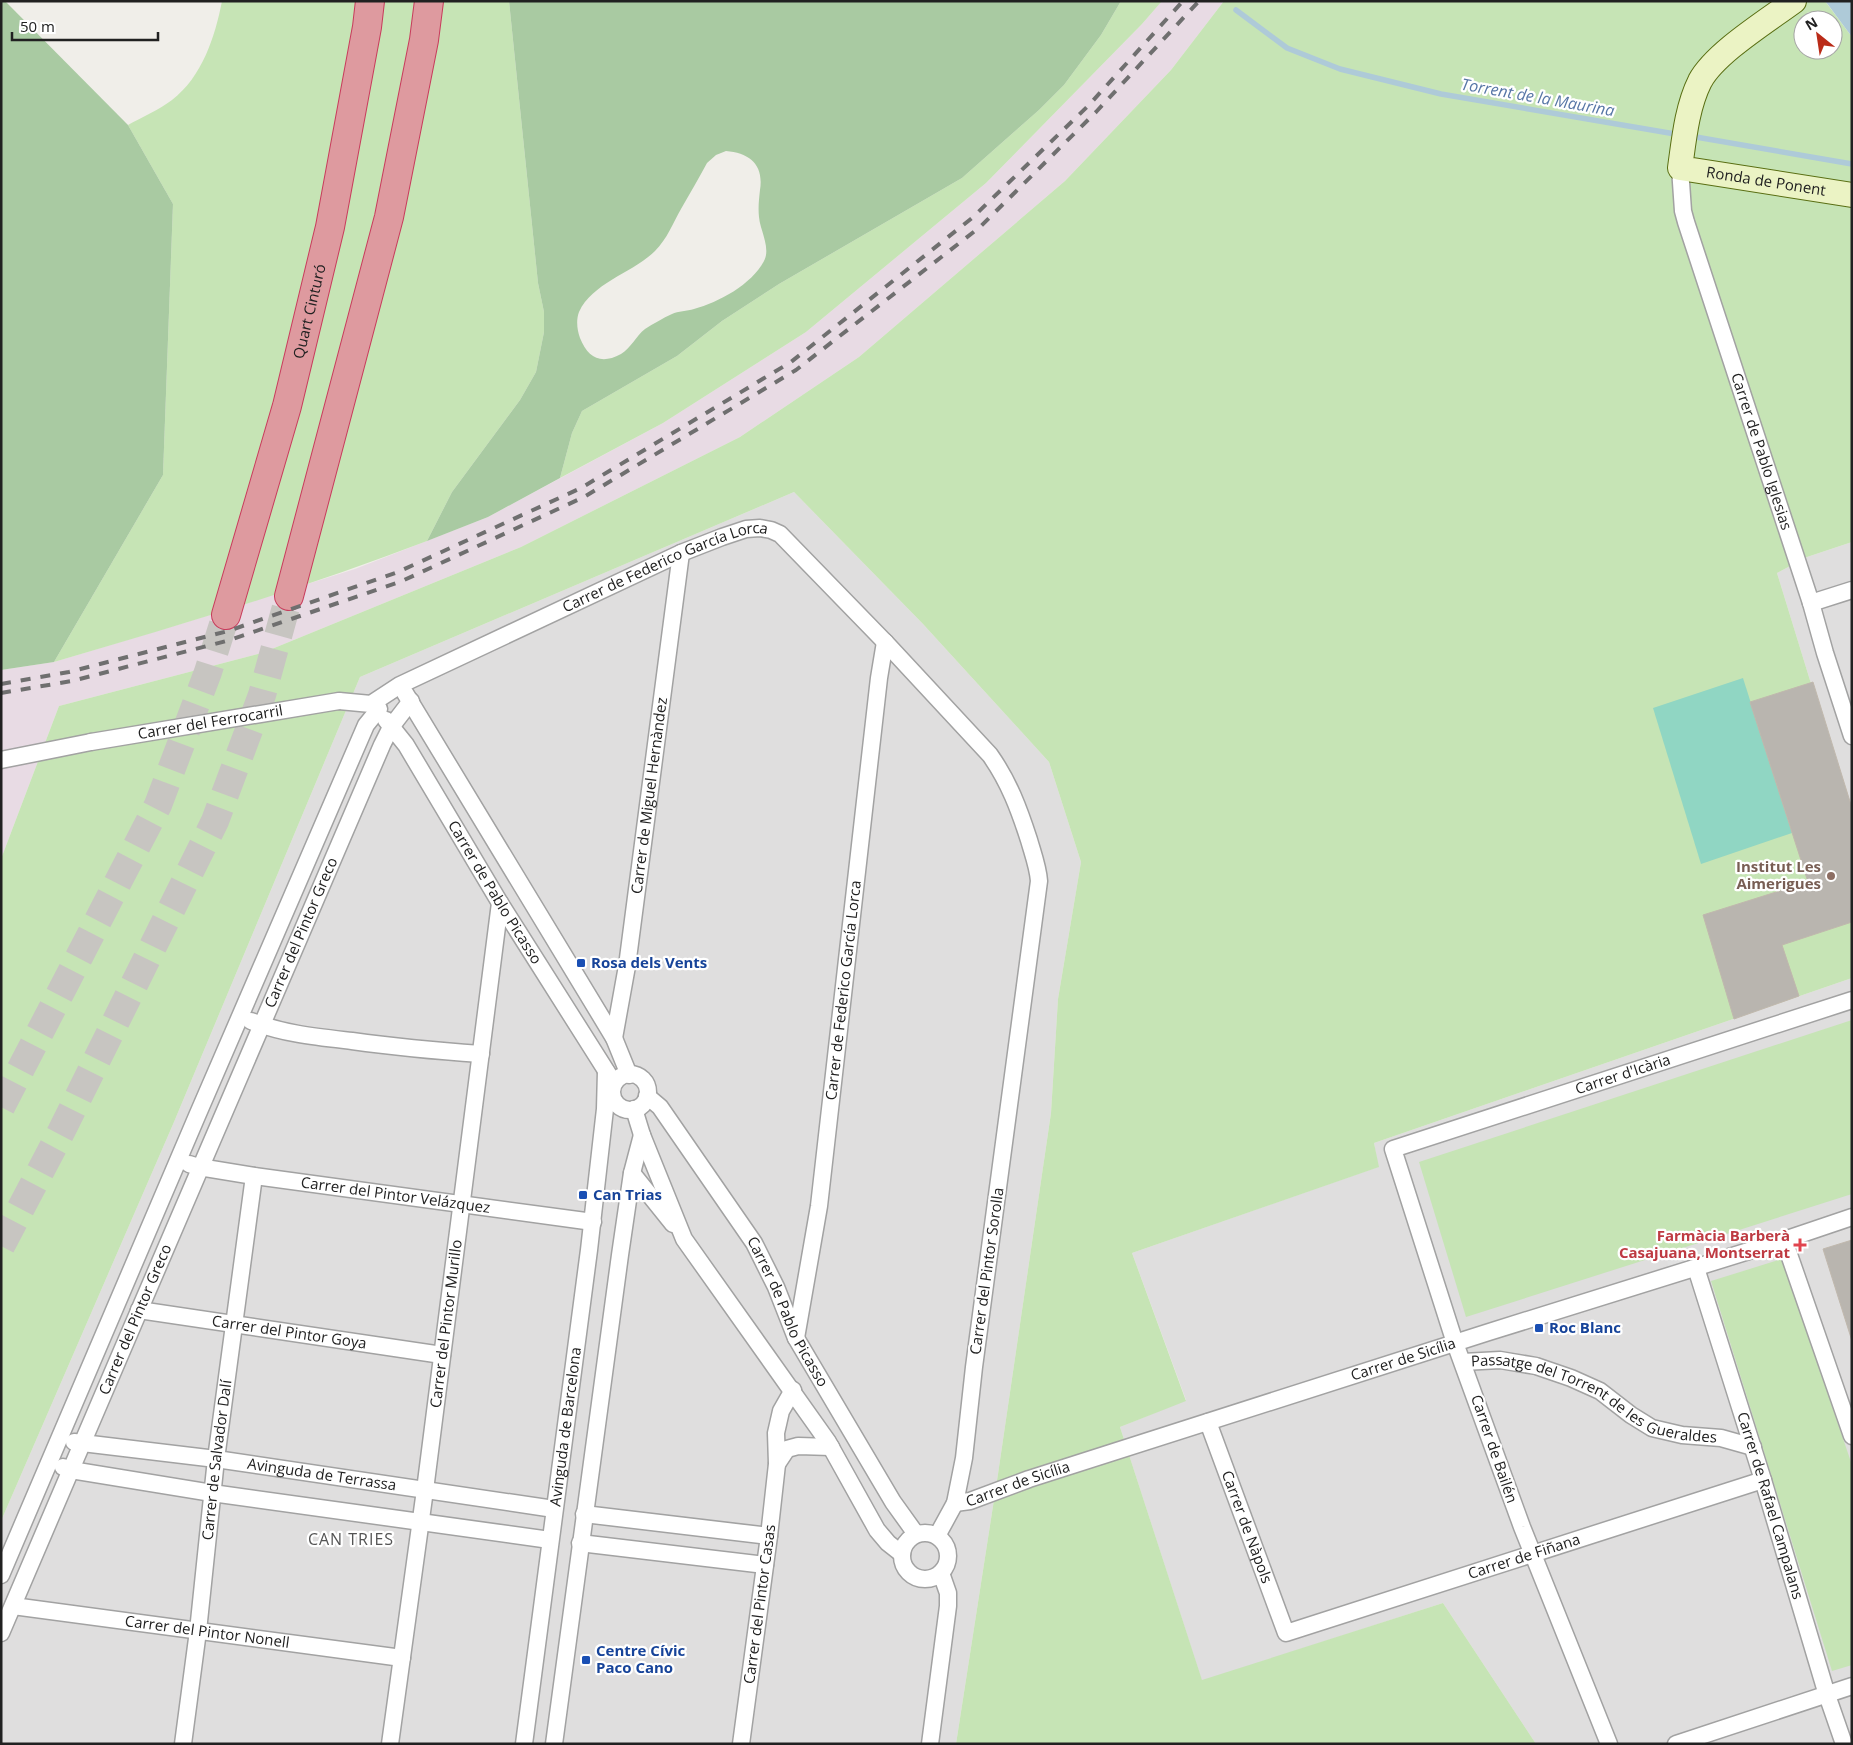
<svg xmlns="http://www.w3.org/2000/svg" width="1853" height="1745" viewBox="0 0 1853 1745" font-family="'Open Sans',sans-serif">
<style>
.residential{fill:#dfdede}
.industrial{fill:#e8dbe4}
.grass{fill:#c6e4b5;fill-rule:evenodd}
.forest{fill:#a9caa2;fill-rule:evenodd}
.pitch{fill:#90d6c3}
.parking{fill:#e1e1e1}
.water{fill:#aecad8}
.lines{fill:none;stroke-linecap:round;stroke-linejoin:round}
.stream{stroke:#aecad8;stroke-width:5.5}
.building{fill:#b9b5af;stroke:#c0b8ad}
.highway-tunnel{stroke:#c7c5c1;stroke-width:28;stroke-dasharray:28 14;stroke-linecap:butt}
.street-casing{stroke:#a2a2a2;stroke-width:19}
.secondary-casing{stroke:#596e12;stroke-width:26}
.highway-casing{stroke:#c83c5c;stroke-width:30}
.street{stroke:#fff;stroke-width:16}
.secondary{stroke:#ebf3c4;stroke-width:24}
.highway{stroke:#de9a9f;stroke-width:28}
.rail{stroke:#6f6f6f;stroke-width:4;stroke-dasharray:10 10;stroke-linecap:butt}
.street-bridge-casing{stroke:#a2a2a2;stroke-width:19;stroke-linecap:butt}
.street-bridge{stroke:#fff;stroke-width:16}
.education-dot{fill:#8d6e63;stroke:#fff;stroke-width:2}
.transit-dot{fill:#1a4fb4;stroke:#fff;stroke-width:2}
.health-dot{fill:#e0444e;stroke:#fff;stroke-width:2}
.labels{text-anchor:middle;stroke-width:4.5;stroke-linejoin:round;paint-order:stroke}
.street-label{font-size:15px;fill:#212121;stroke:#fff}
.education-label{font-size:15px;font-weight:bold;fill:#785e54;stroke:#fff;text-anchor:end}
.transit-label{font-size:15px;font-weight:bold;fill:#164399;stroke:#fff;text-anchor:start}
.health-label{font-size:15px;font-weight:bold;fill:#be3a42;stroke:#fff;text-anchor:end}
.water-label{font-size:16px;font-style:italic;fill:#5776a6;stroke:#fff}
.neighbourhood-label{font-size:16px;letter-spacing:1px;fill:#545454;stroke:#fff}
</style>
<rect width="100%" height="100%" fill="#f0eee9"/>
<!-- residential -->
<g class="residential">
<polygon points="794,492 923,624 1049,762 1081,862 1058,999 1051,1113 998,1474 956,1744 1,1744 1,1521 174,1122 360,677"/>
<polygon points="1852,542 1852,817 1777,573 1807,557"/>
<polygon points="1852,978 1852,1744 1536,1744 1443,1603 1202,1681 1120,1427 1186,1400 1132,1253 1378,1167 1374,1143"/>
</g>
<!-- industrial -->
<polygon class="industrial" points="1162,1 1224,1 1171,70 1065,181 859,357 740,437 521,547 262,653 59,706 1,859 1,670 54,662 187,622 355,569 488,517 663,423 806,332 986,183 1142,24"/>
<!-- grass -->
<g class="grass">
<path d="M222,1H509L538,283L544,312V332L536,372L520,400L452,492L427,541C305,588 180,625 54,662L163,475L173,204L128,125C142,117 159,110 172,100C202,77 215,37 222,1Z"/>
<polygon points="1121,1 1162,1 1142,24 986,183 806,332 663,423 560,478 572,433 582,411 677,356 722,321 779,284 962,178 1039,110 1064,85 1101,35"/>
<path d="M1224,1H1825L1852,37V542L1807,557L1777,573L1852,817V978L1374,1143L1379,1167L1132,1253L1186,1401L1120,1427L1202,1680L1443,1603L1536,1744H956L998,1474L1051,1113L1058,999L1081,862L1049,762L923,624L794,492L360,677L174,1122L1,1521V859L59,706L262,653L521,547L740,437L859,357L1065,181L1171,70ZM1803,20H1833V50H1803Z"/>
<polygon points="1852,1020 1852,1194 1466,1317 1419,1162"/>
<polygon points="1782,1259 1852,1465 1852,1665 1832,1671 1711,1281"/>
</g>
<!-- forest -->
<g class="forest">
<polygon points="1,1 5,1 128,125 173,204 163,475 54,662 1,670"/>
<path d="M509,1H1121L1101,35L1064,85L1039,110L962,178L779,284L722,321L677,356L582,411L572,433L560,478L488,517L427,541L452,492L520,400L536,372L544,332V312L538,283ZM726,151C750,153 764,165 760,190C759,199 758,208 759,217C760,230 771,248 764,261C751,285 719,302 694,309C687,311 678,311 672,314C663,318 653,324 645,329C636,336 631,348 621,354C601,365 588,358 580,338C577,330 576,320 579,312C593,282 633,273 655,251C667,239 673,223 681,209C690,193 699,178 707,163L716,155Z"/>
</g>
<!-- pitch -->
<polygon class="pitch" points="1743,678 1792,833 1701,864 1653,708"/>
<!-- parking -->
<polygon class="parking" points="1725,1242 1727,1247 1669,1267 1667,1261"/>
<!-- water -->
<polygon class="water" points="1825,1 1852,1 1852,37 1829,6"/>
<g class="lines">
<!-- stream -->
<g class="stream">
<polyline points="1236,10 1287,48 1340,69 1441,94 1681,135"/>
<polyline points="1690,136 1852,164"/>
</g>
</g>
<!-- building -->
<g class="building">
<polygon points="1813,682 1852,808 1852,922 1782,945 1799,996 1734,1019 1703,915 1808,882 1750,702"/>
<polygon points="1852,1240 1852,1341 1823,1249"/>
</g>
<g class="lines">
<!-- highway-tunnel -->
<g class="highway-tunnel">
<polyline points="1,1107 158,805 208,672 226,615"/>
<polyline points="1,1246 61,1132 215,821 262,695 289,596"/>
</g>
<!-- street casing -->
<g class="street-casing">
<g id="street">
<path id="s1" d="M1680,168L1683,211L1686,222L1811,603L1825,653L1852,736"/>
<polyline points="1811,603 1852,590"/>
<polyline points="405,693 614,1038 629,1075"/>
<path id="s2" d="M339,701L371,704L400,685L681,553L722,537L746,529L760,528L771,530L780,534L885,642L990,755C1009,782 1019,809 1029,840C1033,854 1038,867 1039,881L974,1367L964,1458L955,1503L937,1536"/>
<path id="s3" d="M386,720L406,745L500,903L612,1080"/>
<polyline points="1,760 91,742"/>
<path d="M251,1021C284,1034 317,1037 352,1041C395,1047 438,1051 481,1054"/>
<path id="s4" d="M614,1038L627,966L681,553"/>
<circle cx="630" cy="1092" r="18"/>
<path id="s5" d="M647,1096L660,1107L754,1243L776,1287L796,1338L893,1502L916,1534"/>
<polyline points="634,1109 642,1135 684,1239 828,1442 877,1530 888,1543 902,1554"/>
<path id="s6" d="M189,1164L199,1167L254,1176L593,1222"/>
<polyline points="632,1173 673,1224"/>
<polyline points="1784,1240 1852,1436"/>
<path id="s7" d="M1696,1268L1763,1480L1827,1695L1844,1744"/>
<path id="s8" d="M139,1310L442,1355"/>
<path id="s9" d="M796,1338L819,1206L879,678L885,642"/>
<path id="s10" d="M1463,1362L1500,1360L1536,1366L1571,1378L1600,1391L1631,1415L1652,1428L1682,1435L1721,1438L1753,1447"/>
<path id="s11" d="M1208,1422L1286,1633L1763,1480"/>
<path id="s12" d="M74,1442L216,1459L554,1509"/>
<polyline points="777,1464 787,1449 798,1446 831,1447"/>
<polyline points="63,1467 71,1470 212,1493 550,1540"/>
<path id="s13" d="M955,1503L970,1501L1029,1479L1489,1332L1784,1240L1852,1217"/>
<polyline points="584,1514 769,1536"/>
<circle cx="925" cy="1556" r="23"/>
<polyline points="580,1543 765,1565"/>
<polyline points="1,1575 197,1116 366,725 379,709"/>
<path id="s14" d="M13,1606L402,1658"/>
<path id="s15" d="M1,1633C128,1337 254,1041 382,745L391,727L411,701"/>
<path id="s16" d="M183,1744L198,1631L216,1459L254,1176"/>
<path id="s17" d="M390,1744L425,1490L500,903"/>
<path id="s18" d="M524,1744L589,1250L605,1109L606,1071"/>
<polyline points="554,1744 620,1255 632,1173 642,1135"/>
<path id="s19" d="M741,1744L769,1536L777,1464L776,1433L781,1411L793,1390"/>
<polyline points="930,1744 948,1606 948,1593 941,1573"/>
<path id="s20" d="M1609,1744L1522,1527L1455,1343L1393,1149L1852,1000"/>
<polyline points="1676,1744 1852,1686"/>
</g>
</g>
<!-- secondary casing -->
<g class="secondary-casing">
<g id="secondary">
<path id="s21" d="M1794,1C1767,21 1715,53 1700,81C1687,107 1684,139 1680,168L1852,195"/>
</g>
</g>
<!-- highway casing -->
<g class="highway-casing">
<g id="highway">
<polyline points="289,596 389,217 424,40 429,1"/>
<path id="s22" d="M226,615L287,406L330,227L367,27L370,1"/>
</g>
</g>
<!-- street -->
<use href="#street" class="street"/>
<!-- secondary -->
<use href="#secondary" class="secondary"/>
<!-- highway -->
<use href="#highway" class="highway"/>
<!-- rail -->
<g class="rail">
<polyline points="1,684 69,672 228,631 398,572 581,488 791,362 972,218 1089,105 1183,1"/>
<polyline points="1,693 72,681 230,640 402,581 584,497 796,370 980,227 1096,112 1199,1"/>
</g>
<!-- street-bridge casing -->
<g class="street-bridge-casing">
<g id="street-bridge">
<path id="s23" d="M91,742L339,701"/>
</g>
</g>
<!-- street-bridge -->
<use href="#street-bridge" class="street-bridge"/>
</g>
<!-- markers -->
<circle class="education-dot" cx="1831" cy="876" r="5"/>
<g class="transit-dot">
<rect x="576" y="958" width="10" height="10" rx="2.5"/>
<rect x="578" y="1190" width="10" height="10" rx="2.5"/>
<rect x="1534" y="1323" width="10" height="10" rx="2.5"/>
<rect x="581" y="1655" width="10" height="10" rx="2.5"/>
</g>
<path class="health-dot" d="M1797.5 1237.5h5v5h5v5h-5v5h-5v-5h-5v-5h5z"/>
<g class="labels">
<!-- street labels -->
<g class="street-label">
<text dy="5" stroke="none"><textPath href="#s21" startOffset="301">Ronda de Ponent</textPath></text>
<text dy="5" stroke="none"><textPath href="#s22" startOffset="315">Quart Cinturó</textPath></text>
<text dy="5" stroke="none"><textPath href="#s1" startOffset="296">Carrer de Pablo Iglesias</textPath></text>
<text dy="5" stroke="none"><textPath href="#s2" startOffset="358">Carrer de Federico García Lorca</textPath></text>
<text dy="5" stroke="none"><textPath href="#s23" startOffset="121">Carrer del Ferrocarril</textPath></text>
<text dy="5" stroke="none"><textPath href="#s4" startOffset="245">Carrer de Miguel Hernàndez</textPath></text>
<text dy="5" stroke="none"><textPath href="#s3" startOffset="204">Carrer de Pablo Picasso</textPath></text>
<text dy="5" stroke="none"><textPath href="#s15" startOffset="762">Carrer del Pintor Greco</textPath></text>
<text dy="5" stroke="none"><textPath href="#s9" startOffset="351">Carrer de Federico García Lorca</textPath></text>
<text dy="5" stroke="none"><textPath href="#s20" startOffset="875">Carrer d'Icària</textPath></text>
<text dy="5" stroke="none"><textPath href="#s6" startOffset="209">Carrer del Pintor Velázquez</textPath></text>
<text transform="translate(987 1271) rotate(-82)" y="5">Carrer del Pintor Sorolla</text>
<text dy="5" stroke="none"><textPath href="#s5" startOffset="259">Carrer de Pablo Picasso</textPath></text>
<text dy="5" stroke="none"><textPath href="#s15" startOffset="341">Carrer del Pintor Greco</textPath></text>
<text dy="5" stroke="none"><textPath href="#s17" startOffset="424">Carrer del Pintor Murillo</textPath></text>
<text dy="5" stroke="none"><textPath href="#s8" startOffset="152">Carrer del Pintor Goya</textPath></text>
<text dy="5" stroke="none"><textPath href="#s13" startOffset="471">Carrer de Sicília</textPath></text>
<text dy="5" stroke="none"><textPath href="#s10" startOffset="140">Passatge del Torrent de les Gueraldes</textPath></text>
<text dy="5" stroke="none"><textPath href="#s18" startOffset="320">Avinguda de Barcelona</textPath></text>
<text transform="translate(1494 1449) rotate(71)" y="5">Carrer de Bailén</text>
<text dy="5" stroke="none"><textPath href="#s16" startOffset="286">Carrer de Salvador Dalí</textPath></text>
<text dy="5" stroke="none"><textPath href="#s12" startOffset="250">Avinguda de Terrassa</textPath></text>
<text dy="5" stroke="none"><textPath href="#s13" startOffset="66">Carrer de Sicília</textPath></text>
<text dy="5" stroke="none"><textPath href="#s7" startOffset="249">Carrer de Rafael Campalans</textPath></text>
<text dy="5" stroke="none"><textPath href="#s11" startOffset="112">Carrer de Nàpols</textPath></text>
<text dy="5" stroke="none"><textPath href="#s11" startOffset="475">Carrer de Fiñana</textPath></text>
<text dy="5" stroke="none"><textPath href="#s19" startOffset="141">Carrer del Pintor Casas</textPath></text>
<text dy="5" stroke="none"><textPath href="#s14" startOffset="196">Carrer del Pintor Nonell</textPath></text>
</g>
<!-- education labels -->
<g class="education-label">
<text x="1821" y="872">Institut Les<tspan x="1821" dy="17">Aimerigues</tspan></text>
</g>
<!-- transit labels -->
<g class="transit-label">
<text x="591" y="968">Rosa dels Vents</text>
<text x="593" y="1200">Can Trias</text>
<text x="1549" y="1333">Roc Blanc</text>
<text x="596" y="1656">Centre Cívic<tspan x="596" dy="17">Paco Cano</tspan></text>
</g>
<!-- health labels -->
<g class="health-label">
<text x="1790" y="1241">Farmàcia Barberà<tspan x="1790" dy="17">Casajuana, Montserrat</tspan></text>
</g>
<!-- water labels -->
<g class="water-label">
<text transform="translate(1538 97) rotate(10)" y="6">Torrent de la Maurina</text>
</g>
<!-- neighbourhood labels -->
<g class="neighbourhood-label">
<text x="351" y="1545">CAN TRIES</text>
</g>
</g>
<!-- border -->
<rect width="1853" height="1745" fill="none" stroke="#212121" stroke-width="5"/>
<!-- north arrow -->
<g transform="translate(1818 35) rotate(330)"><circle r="24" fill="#ffffff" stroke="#a6a6a6"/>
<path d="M0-4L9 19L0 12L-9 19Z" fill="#ba2b18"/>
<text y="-8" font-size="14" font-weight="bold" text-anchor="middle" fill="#212121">N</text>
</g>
<!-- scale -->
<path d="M12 32v8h146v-8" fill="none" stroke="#212121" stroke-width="2.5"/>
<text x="20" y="32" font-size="15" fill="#212121" stroke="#ffffff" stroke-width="4" paint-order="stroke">50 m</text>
</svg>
